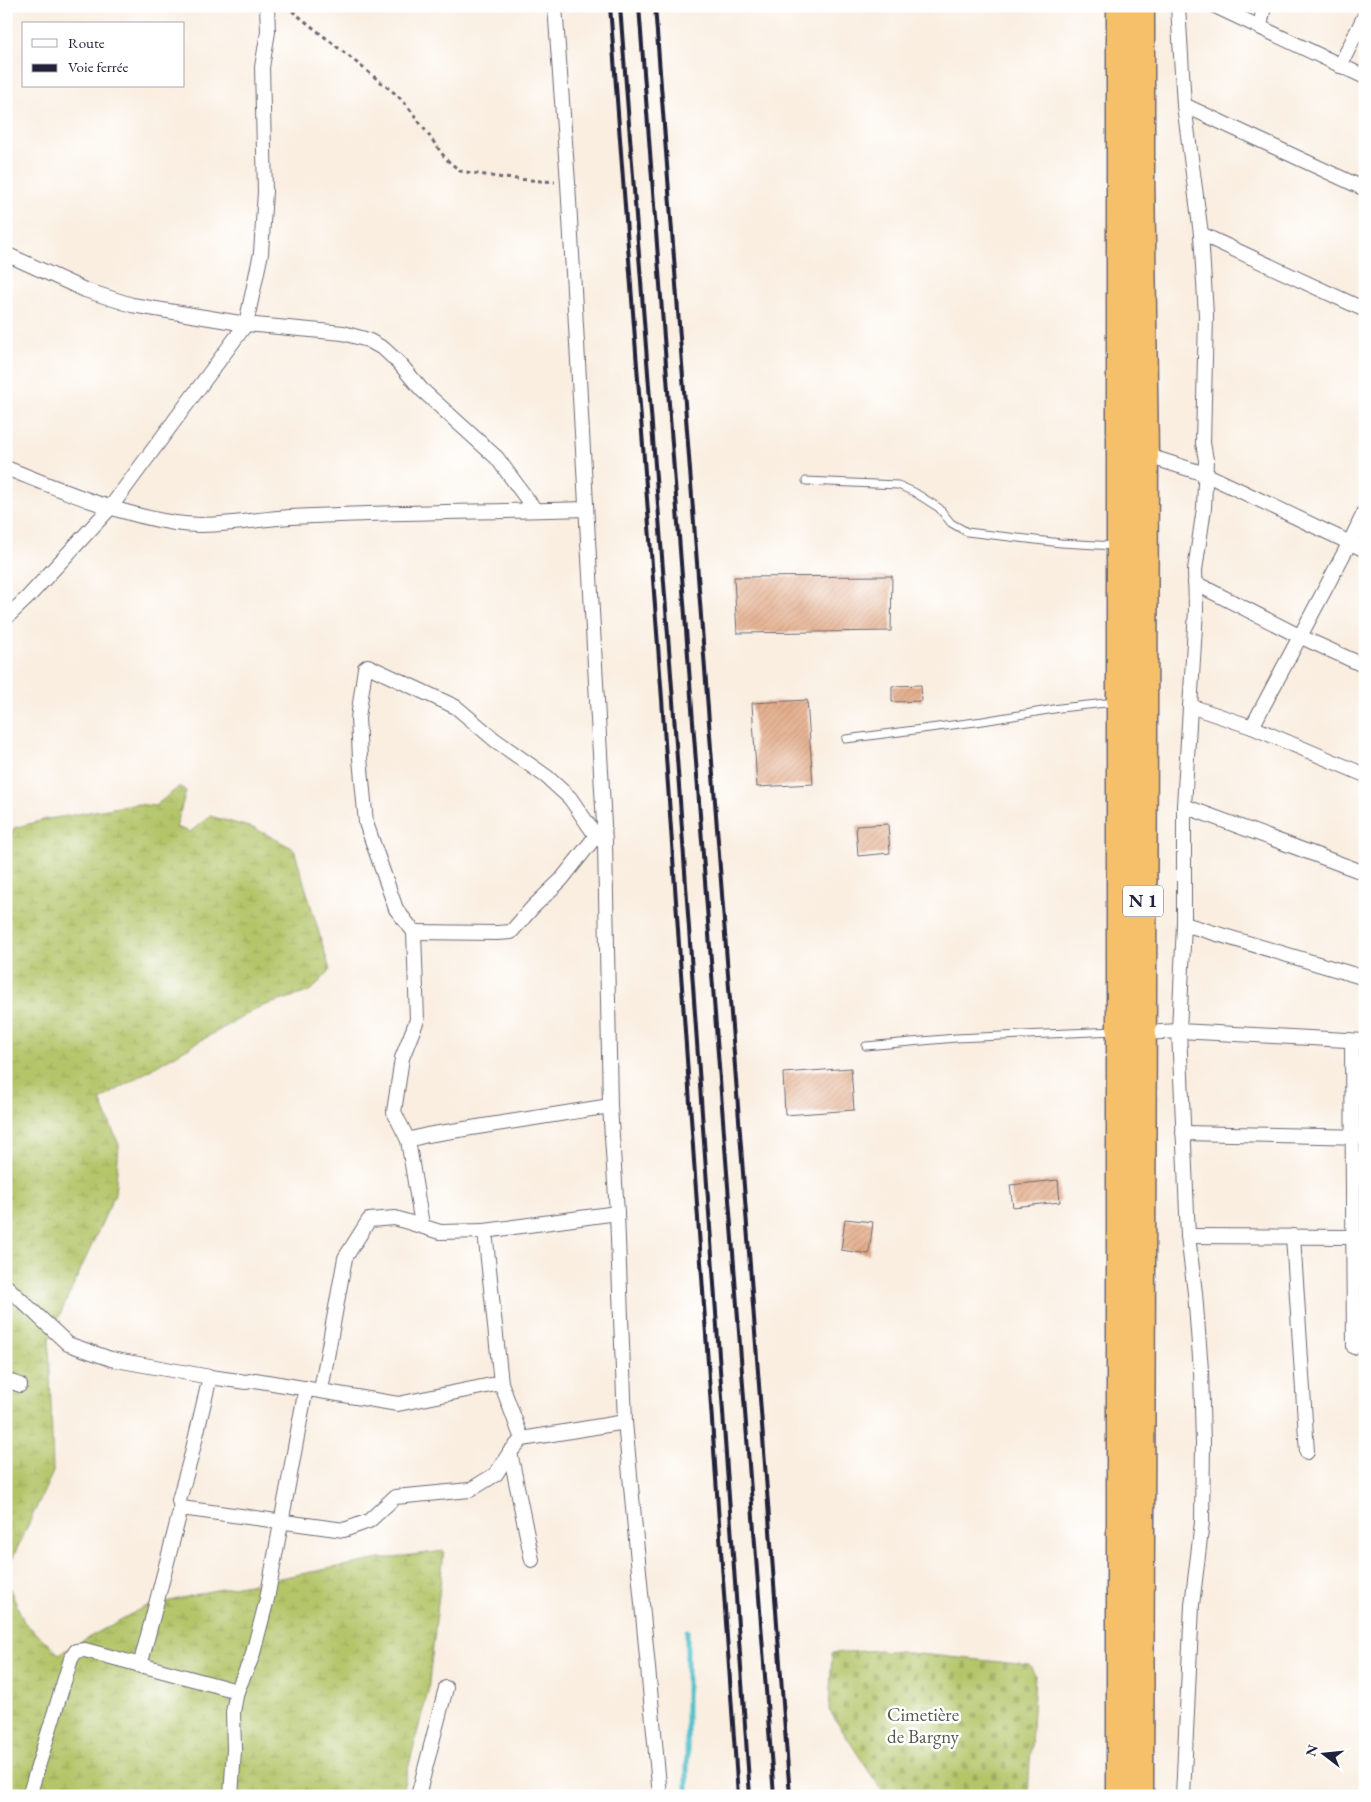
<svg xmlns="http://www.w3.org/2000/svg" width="1371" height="1802" viewBox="0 0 1371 1802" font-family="'EB Garamond',serif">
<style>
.wetland{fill:url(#wetland-marsh);stroke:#6b7452}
.cemetery{fill:url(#cemetery-stones);stroke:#6b7452}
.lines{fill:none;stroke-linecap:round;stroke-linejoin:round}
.stream{stroke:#53c0cc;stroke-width:5}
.building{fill:url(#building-hatch)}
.lane-casing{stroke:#6d6975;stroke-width:9}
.street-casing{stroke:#6d6975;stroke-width:16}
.highway-casing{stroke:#6d6975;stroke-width:29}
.path{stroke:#6d6975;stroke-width:3;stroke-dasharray:4 4;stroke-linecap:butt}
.lane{stroke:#fff;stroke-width:7}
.street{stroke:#fff;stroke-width:14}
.highway{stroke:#f6c06b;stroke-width:26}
.rail{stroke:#22223b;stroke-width:4}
.labels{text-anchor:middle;stroke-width:5;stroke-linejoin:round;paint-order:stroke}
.shield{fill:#fff;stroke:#646476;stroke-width:1}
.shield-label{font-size:18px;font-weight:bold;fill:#22223b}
.park-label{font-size:19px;fill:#555b4b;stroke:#fff}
</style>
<defs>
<pattern id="wetland-marsh" width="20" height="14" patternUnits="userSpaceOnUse" patternTransform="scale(1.25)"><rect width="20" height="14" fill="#b4c569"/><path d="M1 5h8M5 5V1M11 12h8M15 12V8" fill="none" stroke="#9aa95c"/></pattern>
<pattern id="cemetery-stones" width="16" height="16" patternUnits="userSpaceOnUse" patternTransform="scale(1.25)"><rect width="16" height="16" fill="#b4c569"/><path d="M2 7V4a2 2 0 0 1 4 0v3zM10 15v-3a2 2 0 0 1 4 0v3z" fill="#9aa95c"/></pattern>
<pattern id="building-hatch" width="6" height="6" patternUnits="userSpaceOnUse" patternTransform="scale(1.25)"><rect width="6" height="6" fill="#e3aa86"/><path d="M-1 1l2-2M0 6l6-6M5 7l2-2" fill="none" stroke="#c29275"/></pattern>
</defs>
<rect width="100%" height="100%" fill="#fff"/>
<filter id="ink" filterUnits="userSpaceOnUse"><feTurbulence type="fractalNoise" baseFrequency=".02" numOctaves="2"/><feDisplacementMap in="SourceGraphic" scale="10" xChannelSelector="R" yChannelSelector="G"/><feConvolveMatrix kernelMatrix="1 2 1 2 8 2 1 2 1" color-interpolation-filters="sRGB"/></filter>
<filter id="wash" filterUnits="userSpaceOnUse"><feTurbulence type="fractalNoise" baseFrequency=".0096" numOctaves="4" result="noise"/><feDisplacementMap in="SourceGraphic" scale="20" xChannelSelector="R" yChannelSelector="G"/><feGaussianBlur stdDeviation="1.12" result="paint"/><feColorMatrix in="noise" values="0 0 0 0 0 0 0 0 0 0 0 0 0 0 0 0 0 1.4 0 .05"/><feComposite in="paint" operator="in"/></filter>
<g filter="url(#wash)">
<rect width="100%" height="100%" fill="#f9eee0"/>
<!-- wetland -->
<g class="wetland">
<polygon points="180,786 186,791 176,827 190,832 210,816 256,829 294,849 330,970 311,991 260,1007 170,1058 100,1100 119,1145 115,1194 49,1339 53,1472 6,1572 6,846 14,828 43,820 136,804 155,806"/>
<polygon points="444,1551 428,1691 401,1796 6,1796 6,1580 24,1622 59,1654 142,1608 206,1592 380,1559"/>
</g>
<!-- cemetery -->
<polygon class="cemetery" points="880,1650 1029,1665 1035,1675 1028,1796 885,1796 829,1710 832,1653"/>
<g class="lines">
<!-- stream -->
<polyline class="stream" points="687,1796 687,1631"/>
</g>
<g id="blocks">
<!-- building -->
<g class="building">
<polygon points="892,576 891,631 737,633 734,577"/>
<polygon points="921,685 922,701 892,702 892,686"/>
<polygon points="807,700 813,784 757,787 752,703"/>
<polygon points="888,824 890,853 858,856 856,826"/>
<polygon points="851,1068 854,1110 785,1115 783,1073"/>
<polygon points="1058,1180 1060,1202 1013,1207 1010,1185"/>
<polygon points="845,1219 873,1222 869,1254 841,1250"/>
</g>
</g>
</g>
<g filter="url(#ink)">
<use href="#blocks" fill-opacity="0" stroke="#6d6975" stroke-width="1"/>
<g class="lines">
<!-- lane casing -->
<g class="lane-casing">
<g id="lane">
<polyline points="806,481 898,485 914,492 939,508 951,523 967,532 1061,543 1115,546"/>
<polyline points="846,739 983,721 1060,708 1115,702"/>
<polyline points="866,1046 956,1038 1115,1031"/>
</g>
</g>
<!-- street casing -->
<g class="street-casing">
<g id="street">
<polyline points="555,6 568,183 605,843 610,1106 617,1213 625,1422 660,1796"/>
<polyline points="1178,6 1184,105 1201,234 1206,315 1203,443 1206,460 1204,508 1195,570 1196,610 1184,806 1184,924 1179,1031 1188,1236 1195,1293 1201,1370 1203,1443 1202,1522 1192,1605 1183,1796"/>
<polyline points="1215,6 1365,77"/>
<polyline points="1260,27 1264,6"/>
<polyline points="1340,66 1365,15"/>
<polyline points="1184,105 1365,189"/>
<polyline points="1201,234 1365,310"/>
<polyline points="6,254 85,290 132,305 246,324 343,333 368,340 384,349 400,364 421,389 497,458 535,510"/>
<polyline points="1145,455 1205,474 1365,550"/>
<path d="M6,468C62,490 116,514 175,523C213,529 253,519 291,517C389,512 488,512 586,509"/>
<polyline points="1195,583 1299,636 1365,666"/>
<polyline points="6,618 28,597 110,508 246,324 261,253 265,192 262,67 268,32 267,6"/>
<polyline points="1190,706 1252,727 1365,775"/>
<polyline points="1252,727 1350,542 1365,511"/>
<polyline points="1184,806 1365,873"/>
<polyline points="1184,924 1365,978"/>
<polyline points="414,932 497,933 511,932 533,907 561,880 596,836"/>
<polyline points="1144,1033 1179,1031 1365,1041"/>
<polyline points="1352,1041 1354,1347"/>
<polyline points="1183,1133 1365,1137"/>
<polyline points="408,1140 427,1135 610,1106"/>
<polyline points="422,1225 408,1140 394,1112 402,1058 417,1020 414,932 396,909 366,823 360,758 358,718 365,668 368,666 456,707 495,740 547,777 570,798 596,836 605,843"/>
<polyline points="1188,1236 1353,1237"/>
<polyline points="1293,1236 1307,1452"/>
<polyline points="6,1286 68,1344 111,1359 210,1377 191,1457 179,1500 181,1508 344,1530 369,1521 395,1497 470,1490 496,1474 510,1452 522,1439 625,1422"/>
<polyline points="210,1377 246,1382 255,1380 398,1404 501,1383"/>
<polyline points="6,1380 20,1385"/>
<polyline points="321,1390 345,1258 369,1220 395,1218 440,1232 485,1231"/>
<polyline points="522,1439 501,1383 485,1231 617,1213"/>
<polyline points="510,1452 532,1560"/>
<polyline points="140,1666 181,1508"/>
<polyline points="29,1796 71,1659 76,1651 85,1650 237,1691"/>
<polyline points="231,1796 234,1750 233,1712 237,1691 252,1657 267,1599 306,1388"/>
<polyline points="418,1796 446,1688"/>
</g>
</g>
<!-- highway casing -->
<g class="highway-casing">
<g id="highway">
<polyline points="1120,6 1120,1796"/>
<polyline points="1140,1796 1145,455 1141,171 1141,6"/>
</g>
</g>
<!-- path -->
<polyline class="path" points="286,6 397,95 409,108 446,159 460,171 504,178 555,182"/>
<!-- lane -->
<use href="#lane" class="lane"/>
<!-- street -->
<use href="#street" class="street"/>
<!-- highway -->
<use href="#highway" class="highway"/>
<!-- rail -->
<g class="rail">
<polyline points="610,6 662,699 738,1796"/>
<polyline points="620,6 673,701 750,1796"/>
<polyline points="639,6 774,1796"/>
<polyline points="655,6 790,1796"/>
</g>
</g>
</g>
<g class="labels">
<!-- shield labels -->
<rect class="shield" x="1123" y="885.5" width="40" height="31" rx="4"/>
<g class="shield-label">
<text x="1143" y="907">N 1</text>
</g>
<!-- park labels -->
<g class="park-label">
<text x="923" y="1721">Cimetière<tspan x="923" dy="22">de Bargny</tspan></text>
</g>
</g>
<!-- margin -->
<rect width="1371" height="1802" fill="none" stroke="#fff" stroke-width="25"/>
<!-- legend -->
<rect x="22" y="22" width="162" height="65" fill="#ffffff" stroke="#a7a7b1"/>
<rect x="32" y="39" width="25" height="8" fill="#ffffff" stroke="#a7a7b1"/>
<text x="68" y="48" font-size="15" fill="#22223b">Route</text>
<rect x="32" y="64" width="25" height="8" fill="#22223b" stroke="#a7a7b1"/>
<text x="68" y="72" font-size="15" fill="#22223b">Voie ferrée</text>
<!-- north arrow -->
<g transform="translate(1324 1754) rotate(286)" stroke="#ffffff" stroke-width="4" paint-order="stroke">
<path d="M0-4L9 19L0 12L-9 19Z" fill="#22223b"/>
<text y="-8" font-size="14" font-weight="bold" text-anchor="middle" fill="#22223b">N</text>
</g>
</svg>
